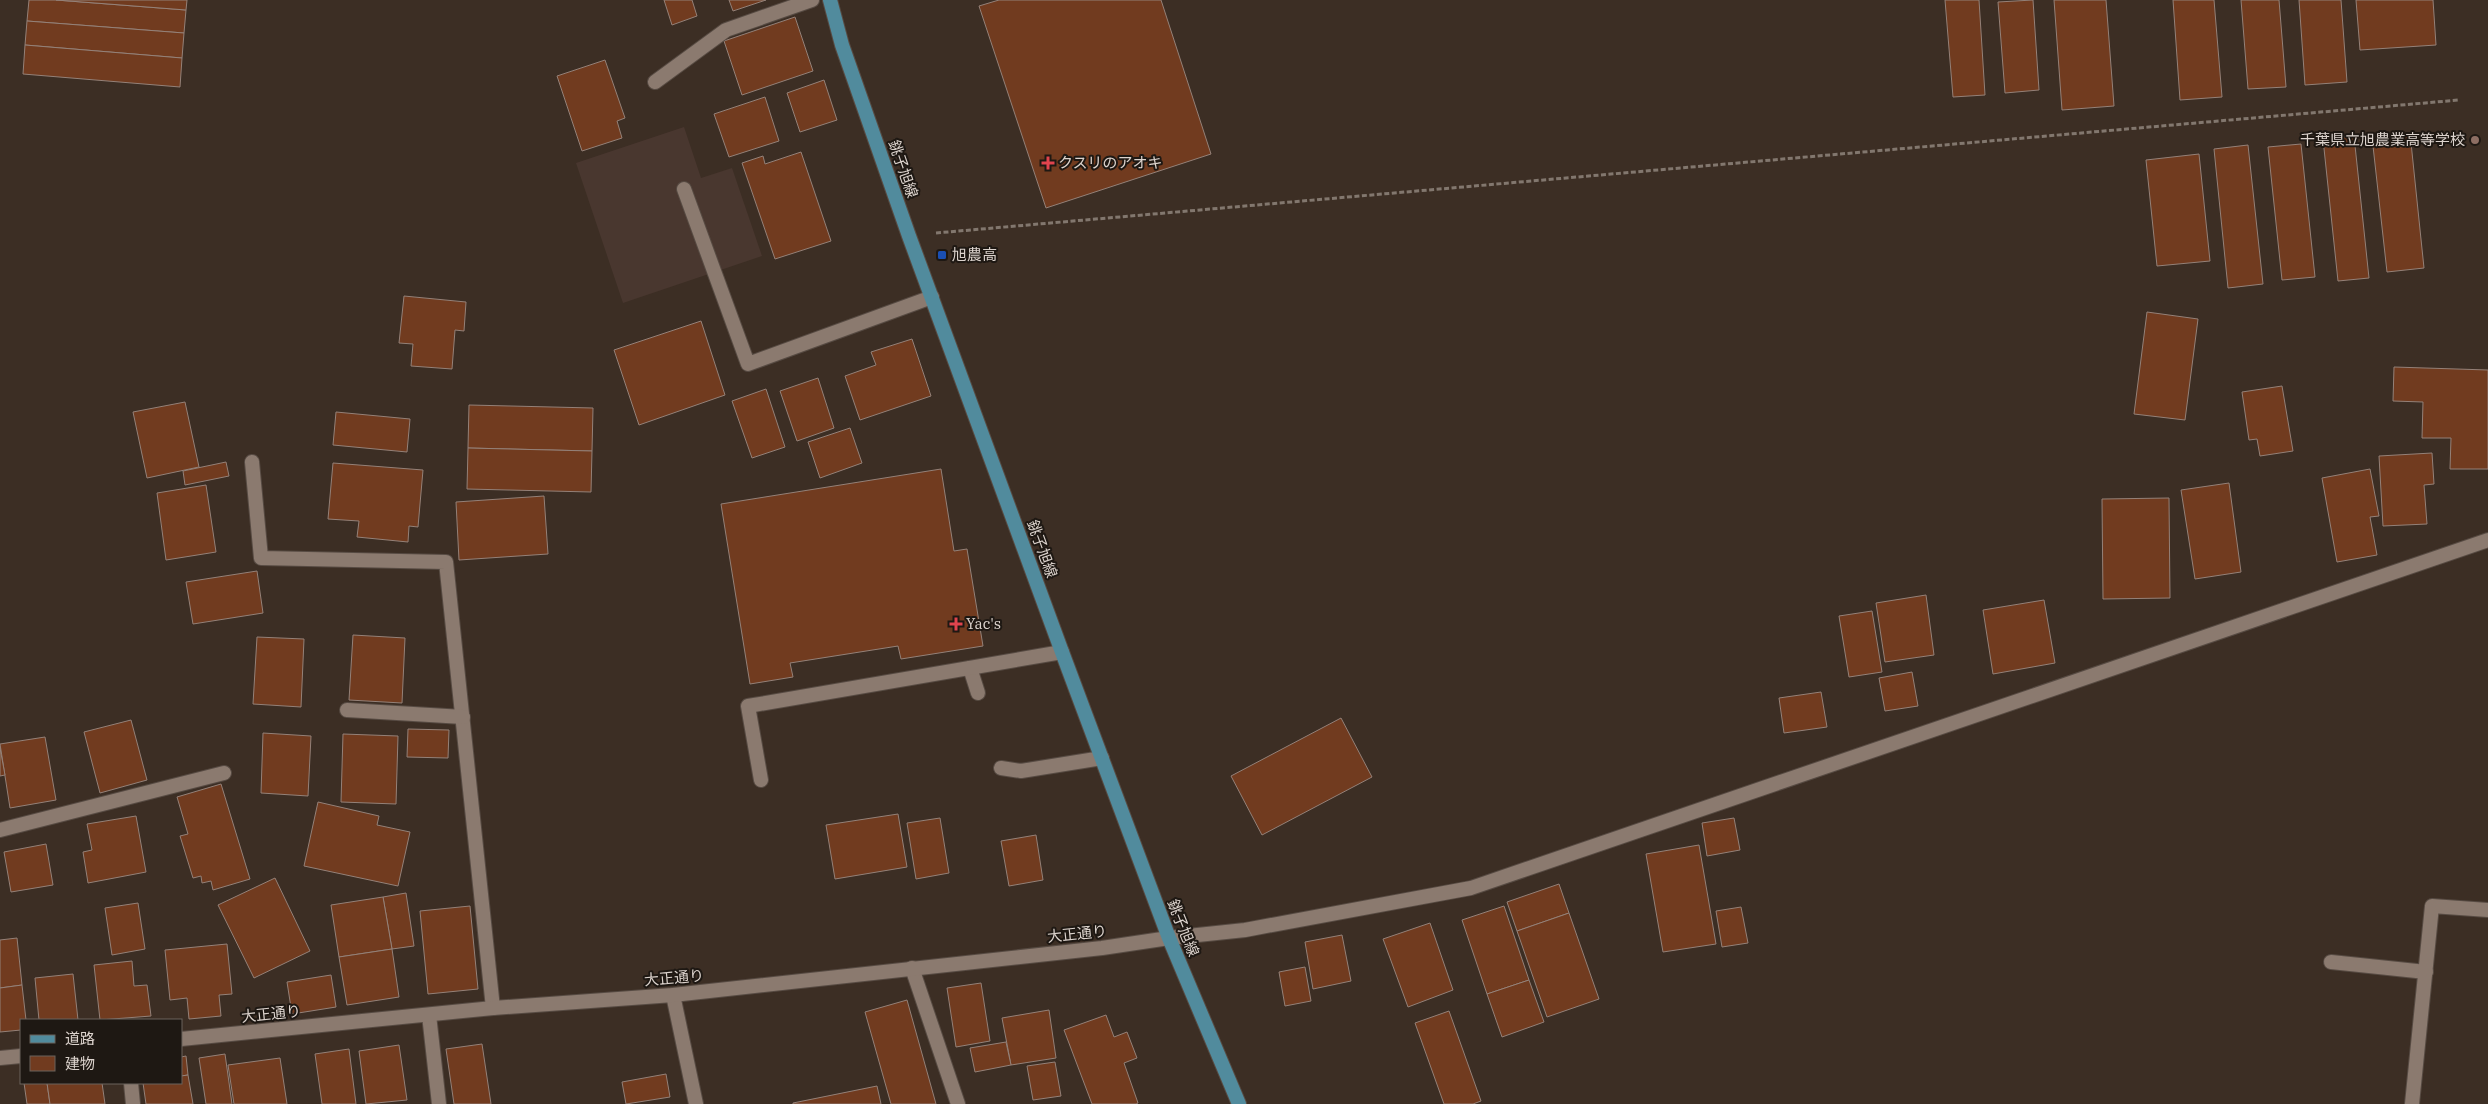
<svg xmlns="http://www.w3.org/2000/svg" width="2488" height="1104" viewBox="0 0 2488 1104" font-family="'IBM Plex Serif','Noto Sans JP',serif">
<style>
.industrial{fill:#49372f}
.building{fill:#713b1f;stroke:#948178}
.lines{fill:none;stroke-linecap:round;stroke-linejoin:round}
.service-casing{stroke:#574b43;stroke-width:16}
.minor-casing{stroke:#574b43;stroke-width:16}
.tertiary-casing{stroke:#574b43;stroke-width:16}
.primary-casing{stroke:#574b43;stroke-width:16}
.path{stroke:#82776e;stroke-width:3;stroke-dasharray:5 2.5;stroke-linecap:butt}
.service{stroke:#8b7a6f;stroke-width:14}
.minor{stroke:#8b7a6f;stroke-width:14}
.tertiary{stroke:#8b7a6f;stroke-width:14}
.primary{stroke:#518b9d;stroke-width:14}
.education-dot{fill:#8d6e63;stroke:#1e1813;stroke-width:2}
.health-dot{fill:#e0444e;stroke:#1e1813;stroke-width:2}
.transit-dot{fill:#1a4fb4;stroke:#1e1813;stroke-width:2}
.labels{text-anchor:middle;stroke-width:4;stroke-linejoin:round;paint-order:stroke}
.poi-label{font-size:15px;fill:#dcd3cd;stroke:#1e1813;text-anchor:start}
.street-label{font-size:15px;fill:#dcd3cd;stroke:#1e1813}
</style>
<rect width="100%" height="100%" fill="#3c2e24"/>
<!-- industrial -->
<polygon class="industrial" points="684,127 701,178 732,168 762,256 623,303 576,163"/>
<!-- building -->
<g class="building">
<polygon points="29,0 56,0 186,10 184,33 27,21"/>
<polygon points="56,0 187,0 186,10"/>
<polygon points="664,0 692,0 697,16 672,25"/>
<polygon points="729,0 766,0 733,11"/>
<polygon points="999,0 1161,0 1211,154 1046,208 979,6"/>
<polygon points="1945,0 1979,0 1985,95 1953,97"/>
<polygon points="2033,0 2039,90 2005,93 1998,2"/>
<polygon points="2054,0 2106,0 2114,106 2062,110"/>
<polygon points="2173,0 2214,0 2222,97 2180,100"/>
<polygon points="2241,0 2279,0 2286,87 2248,89"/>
<polygon points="2299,0 2341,0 2347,82 2305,85"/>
<polygon points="2356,0 2433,0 2436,45 2360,50"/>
<polygon points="795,17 813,71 742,95 724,41"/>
<polygon points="27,21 184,33 182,58 25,45"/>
<polygon points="25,45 182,58 180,87 23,74"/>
<polygon points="605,60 625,118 617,121 622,138 582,151 557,76"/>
<polygon points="824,80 837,120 800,132 787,93"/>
<polygon points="765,97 779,141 729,157 714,114"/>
<polygon points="2410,133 2424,268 2387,272 2372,137"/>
<polygon points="2354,136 2369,278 2338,281 2323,139"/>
<polygon points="2301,144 2315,277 2282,280 2268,147"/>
<polygon points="2248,145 2263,284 2228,288 2214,149"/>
<polygon points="801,152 831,241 775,259 742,163 763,156 765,164"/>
<polygon points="2199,154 2210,261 2157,266 2146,160"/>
<polygon points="404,296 466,302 464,331 455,330 452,369 411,366 413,344 399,343"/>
<polygon points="2147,312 2198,319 2185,420 2134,414"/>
<polygon points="701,321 725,395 639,425 614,350"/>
<polygon points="912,339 931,396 860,420 845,376 876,365 871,352"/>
<polygon points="2394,367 2488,370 2488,469 2450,469 2451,438 2422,438 2423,402 2393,401"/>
<polygon points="818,378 834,428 797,441 780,391"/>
<polygon points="2282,386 2293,451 2260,456 2257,439 2249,440 2242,392"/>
<polygon points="766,389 785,447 752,458 732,401"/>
<polygon points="185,402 199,467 147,478 133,412"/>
<polygon points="469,405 593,408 592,451 468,448"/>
<polygon points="336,412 410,419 407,452 333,445"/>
<polygon points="850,428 862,463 820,478 808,442"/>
<polygon points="468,448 592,451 591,492 467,489"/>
<polygon points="2432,453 2434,484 2424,485 2427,524 2383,526 2379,456"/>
<polygon points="226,462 229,476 185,485 183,471"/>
<polygon points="333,463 423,470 418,527 409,526 408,542 357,537 359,521 328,519"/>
<polygon points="941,469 954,551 967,549 983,646 901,659 898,646 790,663 793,677 750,684 721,504"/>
<polygon points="2370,469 2379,516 2370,517 2377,555 2337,562 2322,478"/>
<polygon points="2229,483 2241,572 2195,579 2181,490"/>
<polygon points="206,485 216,552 166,560 157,493"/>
<polygon points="544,496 548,554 459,560 456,502"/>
<polygon points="2169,498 2170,598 2103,599 2102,499"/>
<polygon points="257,571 263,613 193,624 186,582"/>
<polygon points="1926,595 1934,655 1885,662 1876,603"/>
<polygon points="2044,600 2055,663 1993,674 1983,610"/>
<polygon points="1872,611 1882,672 1849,677 1839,616"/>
<polygon points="353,635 405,638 402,703 349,700"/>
<polygon points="257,637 304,639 301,707 253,704"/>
<polygon points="1912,672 1918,706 1885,711 1879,678"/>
<polygon points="1821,692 1827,727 1784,733 1779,698"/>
<polygon points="1341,718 1372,777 1262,835 1231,776"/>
<polygon points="131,720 147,780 100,793 84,732"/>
<polygon points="408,729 449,730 448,758 407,757"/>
<polygon points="263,733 311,736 308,796 261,793"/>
<polygon points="343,734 398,736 396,804 341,802"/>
<polygon points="45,737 56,800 10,808 0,744"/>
<polygon points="0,748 5,775 0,776"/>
<polygon points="221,784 250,879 213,890 211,881 202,883 201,876 193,878 180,836 188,834 177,797"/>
<polygon points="318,802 379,816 377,825 410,832 398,886 304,866"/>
<polygon points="898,814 907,867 835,879 826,825"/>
<polygon points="136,816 146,872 88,883 83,852 92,850 87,824"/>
<polygon points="940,818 949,873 916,879 907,823"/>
<polygon points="1734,818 1740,850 1707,856 1702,823"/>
<polygon points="1036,835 1043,880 1009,886 1001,841"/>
<polygon points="46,844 53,885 11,892 4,852"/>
<polygon points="1699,845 1716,944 1663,952 1646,854"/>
<polygon points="275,878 310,951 254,978 218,905"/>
<polygon points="1559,884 1569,913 1517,931 1507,902"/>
<polygon points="406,893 414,946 392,949 383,897"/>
<polygon points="383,897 392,949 339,957 331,905"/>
<polygon points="138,903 145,949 112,955 105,908"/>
<polygon points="470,906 478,989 428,994 420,911"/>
<polygon points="1504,906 1529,980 1487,994 1462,920"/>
<polygon points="1741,907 1748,943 1722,947 1716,911"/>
<polygon points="1569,913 1599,999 1547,1017 1517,931"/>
<polygon points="1430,923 1453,990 1408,1007 1383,939"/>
<polygon points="1342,935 1351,981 1313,989 1305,942"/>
<polygon points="17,938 22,985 0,988 0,940"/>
<polygon points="227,944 232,994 219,995 221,1016 189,1019 187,998 170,1000 165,950"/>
<polygon points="392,949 399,997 347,1005 339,957"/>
<polygon points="132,961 134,986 147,985 151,1016 100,1020 94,965"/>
<polygon points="1305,967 1311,1001 1285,1006 1279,972"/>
<polygon points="73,974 78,1020 39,1020 35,978"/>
<polygon points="331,975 336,1007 292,1014 287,982"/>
<polygon points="1529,980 1544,1022 1502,1037 1487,994"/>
<polygon points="981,983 990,1041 956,1047 947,988"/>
<polygon points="22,985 26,1020 21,1020 21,1030 0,1032 0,988"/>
<polygon points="907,1000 936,1104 891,1104 865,1012"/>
<polygon points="1049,1010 1056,1058 1011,1065 1002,1018"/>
<polygon points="1449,1011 1481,1101 1473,1104 1444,1104 1415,1023"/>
<polygon points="1106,1015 1114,1037 1127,1032 1137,1058 1124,1063 1138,1103 1136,1104 1092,1104 1064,1030"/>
<polygon points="1006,1042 1011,1065 975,1072 970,1048"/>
<polygon points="482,1044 491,1104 454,1104 446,1049"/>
<polygon points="399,1045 407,1100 366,1104 359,1051"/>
<polygon points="349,1049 356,1104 322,1104 315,1054"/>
<polygon points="225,1054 232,1104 206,1104 199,1058"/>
<polygon points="186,1056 188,1075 181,1076 181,1057"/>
<polygon points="280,1058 287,1104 234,1104 228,1065"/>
<polygon points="1055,1062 1061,1096 1033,1100 1027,1066"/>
<polygon points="666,1074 670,1097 626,1104 622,1082"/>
<polygon points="188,1075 193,1104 146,1104 143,1083 181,1083 181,1076"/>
<polygon points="24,1083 47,1083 50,1104 27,1104"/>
<polygon points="47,1083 102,1083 105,1104 50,1104"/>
<polygon points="877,1086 881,1104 793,1104 793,1103"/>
</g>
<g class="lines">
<!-- service casing -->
<g class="service-casing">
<g id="service">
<polyline points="655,82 726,30 812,0"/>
<polyline points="684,189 748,364 932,297"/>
<polyline points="970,668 978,693"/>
<polyline points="1001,768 1021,771 1102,758"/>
<polyline points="761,780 748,706 1062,652"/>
</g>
</g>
<!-- minor casing -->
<g class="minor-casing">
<g id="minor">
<polyline points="252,462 261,558 446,562 493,1008"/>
<polyline points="347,710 463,717"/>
<polyline points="0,830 224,773"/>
<polyline points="1169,938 1245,930 1471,888 2488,540"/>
<polyline points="2331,962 2426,972"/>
<polyline points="912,968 958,1104"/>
<polyline points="673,995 696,1104"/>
<polyline points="429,1015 439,1104"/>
<polyline points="131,1083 133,1104"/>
<polyline points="2412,1104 2432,906 2488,910"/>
</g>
</g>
<!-- tertiary casing -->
<g class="tertiary-casing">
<g id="tertiary">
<polyline points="181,1039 493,1008 673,995 1102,948 1169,938"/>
<polyline points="0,1058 21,1056"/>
</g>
</g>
<!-- primary casing -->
<g class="primary-casing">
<polyline id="primary" points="830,0 842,45 909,236 1062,652 1169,938 1239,1104"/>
</g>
<!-- path -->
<polyline class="path" points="936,233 2459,100"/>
<!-- service -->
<use href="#service" class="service"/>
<!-- minor -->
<use href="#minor" class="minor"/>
<!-- tertiary -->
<use href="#tertiary" class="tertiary"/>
<!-- primary -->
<use href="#primary" class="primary"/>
</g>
<!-- markers -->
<circle class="education-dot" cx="2475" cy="140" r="5"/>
<g class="health-dot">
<path d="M1045.5 155.5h5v5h5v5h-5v5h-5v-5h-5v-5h5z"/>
<path d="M953.5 616.5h5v5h5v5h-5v5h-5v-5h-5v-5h5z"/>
</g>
<rect class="transit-dot" x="937" y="250" width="10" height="10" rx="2.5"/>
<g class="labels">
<!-- poi labels -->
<g class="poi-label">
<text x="2465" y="145" text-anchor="end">千葉県立旭農業高等学校</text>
<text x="1058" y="168">クスリのアオキ</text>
<text x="952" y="260">旭農高</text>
<text x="966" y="629">Yac's</text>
</g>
<!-- street labels -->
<g class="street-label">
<text transform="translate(903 169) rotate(71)" y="5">銚子旭線</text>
<text transform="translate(1042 549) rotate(70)" y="5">銚子旭線</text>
<text transform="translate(1183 928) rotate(68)" y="5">銚子旭線</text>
<text transform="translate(1077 934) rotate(-6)" y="5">大正通り</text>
<text transform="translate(674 978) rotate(-5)" y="5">大正通り</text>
<text transform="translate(271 1014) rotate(-6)" y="5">大正通り</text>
</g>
</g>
<!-- legend -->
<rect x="20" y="1019" width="162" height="65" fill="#1e1813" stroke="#6a635d"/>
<rect x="30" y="1035" width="25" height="8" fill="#518b9d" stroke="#6a635d"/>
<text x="65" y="1044" font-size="15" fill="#dcd3cd">道路</text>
<rect x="30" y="1056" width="25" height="15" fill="#713b1f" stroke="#6a635d"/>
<text x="65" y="1069" font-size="15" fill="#dcd3cd">建物</text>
</svg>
